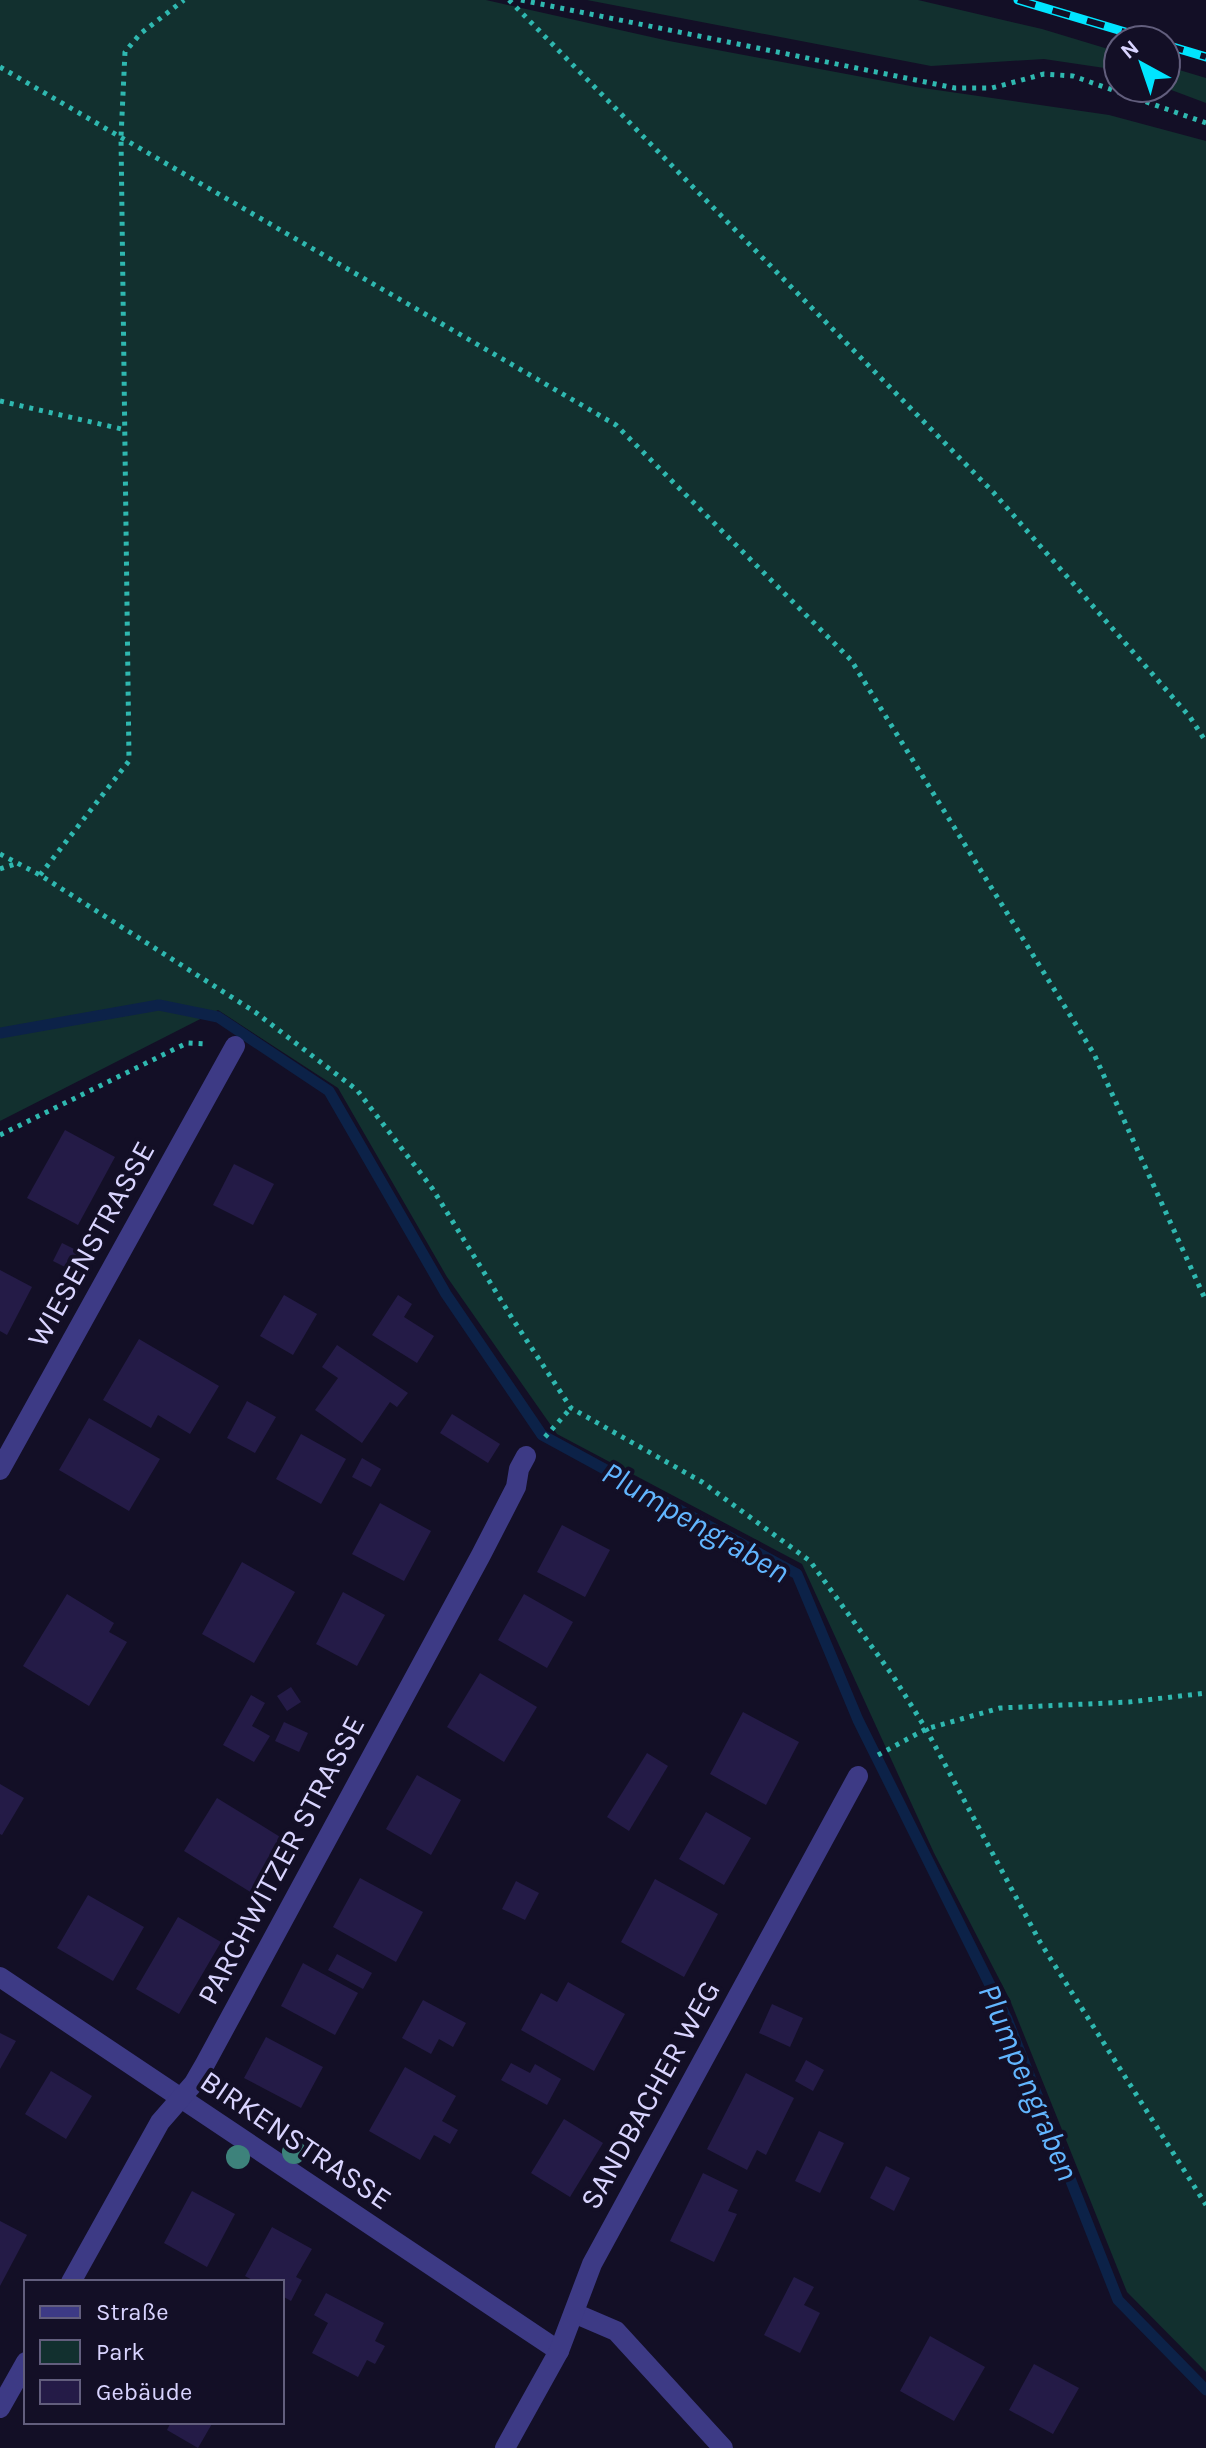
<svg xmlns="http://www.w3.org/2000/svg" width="1206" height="2448" viewBox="0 0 1206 2448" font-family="Karla,sans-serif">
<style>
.green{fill:#12302f}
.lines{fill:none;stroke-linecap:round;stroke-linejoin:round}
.stream{stroke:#0c2248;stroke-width:11}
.building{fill:#241b47}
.path{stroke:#2fb8b0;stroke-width:5;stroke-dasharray:4 6;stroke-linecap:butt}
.minor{stroke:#3d3a85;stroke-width:20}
.rail-casing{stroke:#00e5ff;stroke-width:9}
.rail{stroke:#130f26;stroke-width:6;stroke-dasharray:18;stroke-linecap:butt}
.tree{fill:#3d827b}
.labels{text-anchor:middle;stroke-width:8;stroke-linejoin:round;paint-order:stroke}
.street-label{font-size:30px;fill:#d9d4ff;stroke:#130f26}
.water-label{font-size:32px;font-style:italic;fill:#62b6ff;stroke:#130f26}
</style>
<rect width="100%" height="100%" fill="#130f26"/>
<!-- green -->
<g class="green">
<polygon points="0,0 486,0 669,41 916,87 1109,115 1206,141 1206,2372 1127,2292 1010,2000 934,1853 802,1564 557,1434 447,1277 338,1088 218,1010 0,1121"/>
<polygon points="587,0 918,0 1042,29 1118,52 1118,70 1044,59 931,66"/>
<polygon points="1166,66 1206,78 1206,103 1166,88"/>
</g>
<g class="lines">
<!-- stream -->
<polyline class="stream" points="0,1033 159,1005 218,1017 329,1091 446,1294 542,1435 797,1574 858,1720 1007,2019 1118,2300 1206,2390"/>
</g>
<!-- building -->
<g class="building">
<polygon points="65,1130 115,1157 78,1225 27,1198"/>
<polygon points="234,1164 274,1184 253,1225 213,1205"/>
<polygon points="62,1243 88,1256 79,1274 53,1261"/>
<polygon points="0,1270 32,1287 7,1335 0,1331"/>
<polygon points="284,1295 317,1314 293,1355 260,1336"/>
<polygon points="398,1295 412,1304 404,1317 434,1336 417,1363 372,1335"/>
<polygon points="139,1339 219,1386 190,1434 158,1415 151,1428 103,1400"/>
<polygon points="337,1345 408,1393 397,1407 390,1402 362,1443 315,1410 338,1378 322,1367"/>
<polygon points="247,1401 276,1417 255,1453 227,1438"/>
<polygon points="452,1414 500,1444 488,1463 440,1433"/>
<polygon points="89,1418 160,1459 129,1511 59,1470"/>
<polygon points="301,1434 346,1459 321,1504 276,1479"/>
<polygon points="362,1458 381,1469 371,1487 352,1477"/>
<polygon points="380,1503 431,1531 404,1581 352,1554"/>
<polygon points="562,1525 610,1550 585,1597 537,1572"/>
<polygon points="242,1562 295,1592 254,1663 202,1634"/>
<polygon points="343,1592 385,1615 357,1666 316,1644"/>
<polygon points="67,1594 114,1623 109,1632 127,1642 89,1706 23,1666"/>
<polygon points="524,1594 573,1622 547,1668 498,1640"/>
<polygon points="480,1673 537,1707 504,1762 447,1727"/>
<polygon points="291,1687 301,1702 287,1711 277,1696"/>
<polygon points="251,1695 265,1703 252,1726 270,1736 254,1762 223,1745"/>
<polygon points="743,1712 799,1742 766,1805 710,1774"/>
<polygon points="284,1722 308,1733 299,1752 275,1741"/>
<polygon points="647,1753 668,1766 629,1831 607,1817"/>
<polygon points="417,1775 461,1800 431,1855 386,1829"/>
<polygon points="0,1784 24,1798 2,1835 0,1834"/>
<polygon points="217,1798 285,1840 252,1893 184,1851"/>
<polygon points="706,1812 751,1838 724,1885 679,1859"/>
<polygon points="360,1878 423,1912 396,1962 333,1927"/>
<polygon points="655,1879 718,1914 684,1977 621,1942"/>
<polygon points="516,1881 539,1893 525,1920 502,1909"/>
<polygon points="88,1895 144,1927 113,1981 57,1948"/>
<polygon points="178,1917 221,1942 179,2014 136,1989"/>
<polygon points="337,1954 372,1973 363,1989 328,1970"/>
<polygon points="303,1963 358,1993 335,2035 281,2006"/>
<polygon points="568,1982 625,2014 594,2071 521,2030 541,1993 557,2002"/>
<polygon points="423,2000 466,2023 453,2047 439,2039 431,2054 402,2038"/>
<polygon points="772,2004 803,2018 790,2047 759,2033"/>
<polygon points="0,2033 16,2041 0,2069"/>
<polygon points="266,2037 323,2067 301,2108 244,2078"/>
<polygon points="806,2060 824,2070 813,2091 795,2081"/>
<polygon points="511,2063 530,2073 535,2064 561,2079 547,2105 501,2080"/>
<polygon points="405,2067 456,2096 442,2121 458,2130 450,2144 434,2135 420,2160 369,2131"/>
<polygon points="51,2071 92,2096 66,2139 25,2114"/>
<polygon points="746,2073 794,2098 766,2155 757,2150 747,2170 707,2149"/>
<polygon points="564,2119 603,2143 570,2197 531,2173"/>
<polygon points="819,2131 844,2143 820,2193 795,2181"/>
<polygon points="886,2166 910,2178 894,2211 870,2198"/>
<polygon points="703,2173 738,2190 728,2211 737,2214 714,2262 670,2241"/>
<polygon points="192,2191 235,2214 207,2267 164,2243"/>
<polygon points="0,2221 27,2235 0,2286"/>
<polygon points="272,2227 312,2249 296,2277 302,2280 291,2301 282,2296 282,2282 256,2282 245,2276"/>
<polygon points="794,2277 814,2287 804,2305 820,2313 800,2353 764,2335"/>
<polygon points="326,2293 384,2323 375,2341 385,2346 375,2364 367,2360 358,2377 312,2353 328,2323 314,2315"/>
<polygon points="930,2336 985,2367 954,2421 900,2391"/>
<polygon points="1034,2364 1079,2388 1053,2434 1009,2410"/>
<polygon points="171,2422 213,2422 198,2448 167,2430"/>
</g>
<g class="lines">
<!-- path -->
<g class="path">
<polyline points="509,0 993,492 1190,717 1206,742"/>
<polyline points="521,0 955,88 992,88 1044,74 1073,76 1206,123"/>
<polyline points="0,67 616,425 851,660 1094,1054 1206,1301"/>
<polyline points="0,401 126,430"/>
<polyline points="0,854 40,875 255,1012 357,1090 432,1188 512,1318 571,1408 702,1482 810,1561 893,1676 926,1729 1040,1942 1206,2205"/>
<polyline points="0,869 18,863"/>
<polyline points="40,875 129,761 121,137 125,52 140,34 184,0"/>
<polyline points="0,1135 187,1043 206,1044"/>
<polyline points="545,1437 571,1408"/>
<polyline points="878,1755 926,1729 1000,1708 1129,1702 1206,1693"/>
</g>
<!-- minor -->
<g class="minor">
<polyline points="0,1470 235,1046"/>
<polyline points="0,1977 559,2351"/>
<polyline points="71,2282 160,2122 194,2083 205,2064 481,1555 516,1487 519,1469 526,1456"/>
<polyline points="574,2313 616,2331 723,2448"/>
<polyline points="0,2408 26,2362"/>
<polyline points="505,2448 559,2351 592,2264 858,1776"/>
</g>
<!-- rail casing -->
<g class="rail-casing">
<g id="rail">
<polyline points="1018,0 1152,40"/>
<polyline points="1166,45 1206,57"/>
</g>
</g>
<!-- rail -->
<use href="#rail" class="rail"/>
</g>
<!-- trees -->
<g class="tree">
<circle cx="294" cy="2152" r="12"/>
<circle cx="238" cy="2157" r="12"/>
</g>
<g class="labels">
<!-- street labels -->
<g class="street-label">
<text transform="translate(91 1244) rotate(-61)" y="10">WIESENSTRASSE</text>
<text transform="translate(281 1860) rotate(-62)" y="10">PARCHWITZER STRASSE</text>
<text transform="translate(650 2095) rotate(-61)" y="10">SANDBACHER WEG</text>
<text transform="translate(296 2140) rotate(34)" y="10">BIRKENSTRASSE</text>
</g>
<!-- water labels -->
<g class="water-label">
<text transform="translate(696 1522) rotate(30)" y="11">Plumpengraben</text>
<text transform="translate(1029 2082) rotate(67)" y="11">Plumpengraben</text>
</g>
</g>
<!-- legend -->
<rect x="24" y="2280" width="260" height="144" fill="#130f26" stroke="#625e7d" stroke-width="2"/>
<rect x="40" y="2306" width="40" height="12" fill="#3d3a85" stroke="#625e7d" stroke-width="2"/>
<text x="96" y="2320" font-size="24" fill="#d9d4ff">Straße</text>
<rect x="40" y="2340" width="40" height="24" fill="#12302f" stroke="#625e7d" stroke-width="2"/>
<text x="96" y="2360" font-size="24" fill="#d9d4ff">Park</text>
<rect x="40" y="2380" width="40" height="24" fill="#241b47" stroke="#625e7d" stroke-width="2"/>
<text x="96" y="2400" font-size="24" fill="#d9d4ff">Gebäude</text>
<!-- north arrow -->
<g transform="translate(1142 64) rotate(320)"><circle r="38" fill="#130f26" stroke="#625e7d" stroke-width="2"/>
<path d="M0-6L14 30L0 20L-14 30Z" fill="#00e5ff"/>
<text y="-12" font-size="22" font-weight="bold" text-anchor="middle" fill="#d9d4ff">N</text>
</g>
</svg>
